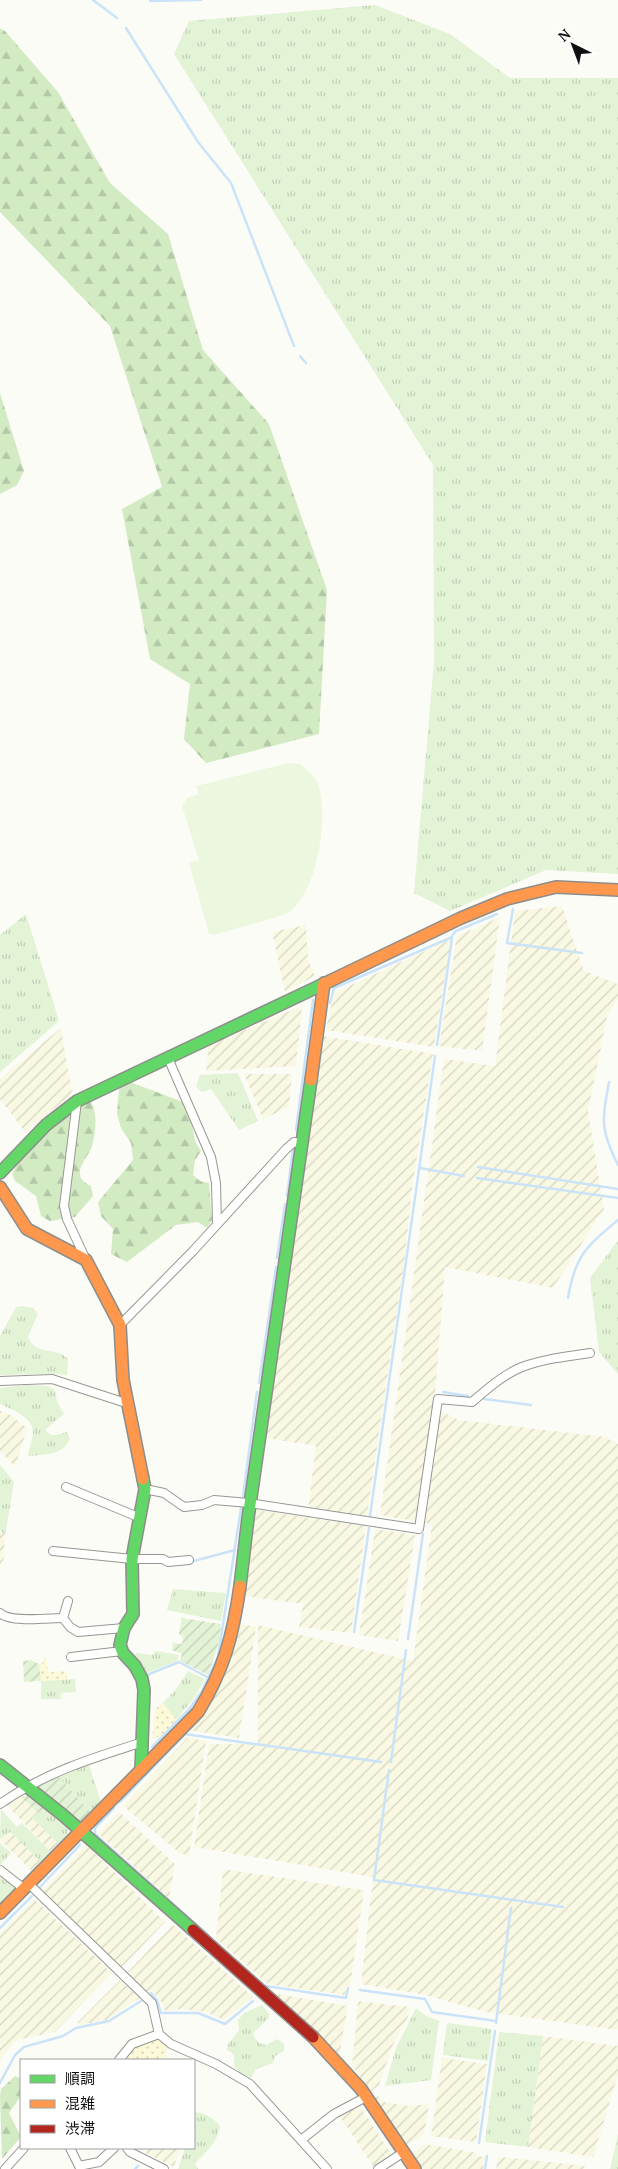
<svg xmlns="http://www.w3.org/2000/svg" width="618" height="2169" viewBox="0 0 618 2169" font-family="'PT Serif','Noto Sans JP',serif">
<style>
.farmland{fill:url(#farmland-furrows)}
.grass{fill:url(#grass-tufts)}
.forest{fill:url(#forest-firs)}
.sand{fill:url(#sand-dots)}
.garden{fill:url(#garden-furrows)}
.pitch{fill:#edf7e0}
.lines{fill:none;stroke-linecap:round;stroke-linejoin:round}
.stream{stroke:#cbe3f8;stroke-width:2.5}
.street-casing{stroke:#969694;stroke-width:10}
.fast-casing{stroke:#8d8d8b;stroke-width:14}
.slow-casing{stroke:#8d8d8b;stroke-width:14}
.jam-casing{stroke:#8d8d8b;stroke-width:14}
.street{stroke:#fffffe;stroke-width:8}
.fast{stroke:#63d668;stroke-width:11}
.slow{stroke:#ff974d;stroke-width:11}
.jam{stroke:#b3261e;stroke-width:11}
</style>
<defs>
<pattern id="farmland-furrows" width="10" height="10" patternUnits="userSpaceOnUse" patternTransform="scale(1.25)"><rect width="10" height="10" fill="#f9f9e3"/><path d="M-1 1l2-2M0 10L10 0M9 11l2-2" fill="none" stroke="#d4d4c2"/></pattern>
<pattern id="grass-tufts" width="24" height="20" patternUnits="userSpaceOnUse" patternTransform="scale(1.25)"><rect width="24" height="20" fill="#e3f3d6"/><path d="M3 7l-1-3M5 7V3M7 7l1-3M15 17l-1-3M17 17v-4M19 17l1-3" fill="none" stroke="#c2cfb7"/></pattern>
<pattern id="forest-firs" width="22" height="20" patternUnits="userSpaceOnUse" patternTransform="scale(1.25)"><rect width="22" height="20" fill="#d2ebc3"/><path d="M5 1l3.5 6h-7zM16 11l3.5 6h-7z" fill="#b3c8a6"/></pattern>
<pattern id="sand-dots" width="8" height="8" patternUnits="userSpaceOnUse" patternTransform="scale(1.25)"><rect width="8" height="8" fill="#fcf9d8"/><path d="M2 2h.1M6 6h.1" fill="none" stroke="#d7d4b8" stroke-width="1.8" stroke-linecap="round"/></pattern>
<pattern id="garden-furrows" width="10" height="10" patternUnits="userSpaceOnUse" patternTransform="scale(1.25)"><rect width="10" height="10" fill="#e3f3d6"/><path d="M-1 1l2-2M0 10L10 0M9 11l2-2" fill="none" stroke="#c2cfb7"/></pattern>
</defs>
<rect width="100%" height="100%" fill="#fcfcf7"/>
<!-- farmland -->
<g class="farmland">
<polygon points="562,906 584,971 618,984 618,998 607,1017 588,1111 604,1209 553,1288 445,1267 434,1407 458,1420 605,1437 618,1444 618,2030 486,2012 425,1995 361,1984 373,1877 194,1847 209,1744 258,1744 258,1625 413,1661 432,1524 380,1515 444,1059 495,1066 515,911"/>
<polygon points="500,917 482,1051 439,1046 457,936"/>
<polygon points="306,925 308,960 315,976 285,992 272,932"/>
<polygon points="451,939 434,1047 326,1030 334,993"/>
<polygon points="302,1006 296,1066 206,1071 209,1045"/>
<polygon points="61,1028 72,1094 25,1132 0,1099 0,1079"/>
<polygon points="323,1036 433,1054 412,1189 405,1256 367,1516 308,1509 316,1446 266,1438"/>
<polygon points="244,1074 292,1074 289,1107 263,1119"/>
<polygon points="0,1411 9,1414 27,1428 15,1467 0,1451"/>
<polygon points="256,1510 366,1526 351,1633 299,1627 303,1604 243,1596"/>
<polygon points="0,1529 5,1536 4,1558 0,1567"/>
<polygon points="375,1529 415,1535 398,1641 359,1635"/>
<polygon points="238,1624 256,1627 239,1738 189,1730 222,1683 237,1640"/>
<polygon points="187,1738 206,1741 189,1856 180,1853 123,1806"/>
<polygon points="19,1795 38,1813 32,1817 59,1844 51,1852 6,1804"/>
<polygon points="119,1812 175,1864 169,1899 98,1833"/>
<polygon points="10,1832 41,1862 33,1872 0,1840"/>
<polygon points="86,1845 165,1922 121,1968 42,1891"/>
<polygon points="223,1869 364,1890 350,1987 346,1986 345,1995 268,1984 216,1938"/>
<polygon points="34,1899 112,1973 55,2032 16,2040 0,2060 0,1934"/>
<polygon points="173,1925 253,1997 224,2020 207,2012 180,2009 165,2011 160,1999 151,1990 147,1993 127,1973"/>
<polygon points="120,1980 140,1998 106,2020 80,2025 77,2023"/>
<polygon points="272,1993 348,2006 339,2056"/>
<polygon points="358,2001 410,2007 408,2017 393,2045 379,2085 370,2092 352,2065"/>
<polygon points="543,2036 618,2046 618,2075 593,2157 528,2147"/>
<polygon points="442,2058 487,2064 476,2142 431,2136"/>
<polygon points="378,2096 384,2102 408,2106 429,2104 424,2134 407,2146 375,2098"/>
<polygon points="360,2106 391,2154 373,2166 339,2115"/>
<polygon points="425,2144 477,2153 477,2156 485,2157 483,2169 424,2169 412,2153"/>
<polygon points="147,2148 180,2148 174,2167 146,2153"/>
<polygon points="498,2157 521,2159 585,2166 584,2169 496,2169"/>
</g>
<!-- grass -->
<g class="grass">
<polygon points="375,5 450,34 510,78 618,78 618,874 546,870 450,911 414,893 434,661 433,465 174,54 189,21"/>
<polygon points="26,914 59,1021 0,1072 0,935"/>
<polygon points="238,1073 258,1121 239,1130 211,1089 202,1092 196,1086 200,1075"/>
<polygon points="618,1240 618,1374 599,1352 590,1278"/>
<path d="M22,1306L33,1308L38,1314L28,1337C35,1356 56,1346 68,1359L67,1375C46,1372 22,1375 0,1375V1336L16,1307Z"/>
<path d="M28,1385L48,1386L55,1390L57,1402L64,1414L45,1430C53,1439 58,1434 67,1432L70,1439C62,1456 46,1454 28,1456C29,1448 33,1439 33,1432C33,1417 11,1409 0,1404V1388Z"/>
<polygon points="0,1465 14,1482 5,1536 0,1529"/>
<polygon points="173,1589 226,1593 221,1621 167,1610"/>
<polygon points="156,1651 179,1655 177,1661 144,1674 133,1655 137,1653 152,1655"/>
<polygon points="188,1671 205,1679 194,1698 176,1720 163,1703 177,1688"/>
<polygon points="75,1679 76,1692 61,1693 61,1699 41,1699 41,1681"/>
<polygon points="89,1765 101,1802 90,1812 59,1777"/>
<polygon points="1,1809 17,1827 22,1823 51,1852 41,1862 10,1832 0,1839"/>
<polygon points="45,1809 68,1829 67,1835 59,1844 31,1817"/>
<polygon points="0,1843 11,1853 0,1865"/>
<polygon points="0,1877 17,1888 0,1905"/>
<path d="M262,2005L270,2015L268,2019L253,2033C255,2040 258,2043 266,2045L277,2039L284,2044V2051L275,2056L273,2063L256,2069L251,2078L238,2072L234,2065C235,2057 234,2053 227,2050L228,2044L239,2030L238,2020L244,2013Z"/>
<polygon points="416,2008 426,2016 439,2021 431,2080 385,2086 396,2048"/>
<polygon points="447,2023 492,2029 488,2061 443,2055"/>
<polygon points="499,2032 543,2036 528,2147 485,2142"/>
<path d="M195,2112C206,2113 213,2118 220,2126C217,2144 206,2151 195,2164L198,2169H178L185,2148H194Z"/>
<polygon points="618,2134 618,2169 610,2169"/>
</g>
<!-- forest -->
<g class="forest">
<polygon points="0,28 5,31 58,92 110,183 168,234 203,350 269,424 327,590 319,734 206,763 184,739 190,684 150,659 122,509 162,487 110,326 0,212"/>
<polygon points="0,393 24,471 17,485 0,494"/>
<polygon points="130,1082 183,1102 190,1114 195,1141 201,1151 195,1160 193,1175 200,1181 209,1183 212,1220 207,1228 198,1222 176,1225 127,1262 111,1254 113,1229 101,1216 98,1202 133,1160 131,1143 121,1128 117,1114 119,1089"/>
<path d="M90,1100C98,1113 96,1131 92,1146C87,1160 68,1175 91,1186L93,1196L75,1217L50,1221L41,1216L36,1196L15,1181L12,1174C29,1143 59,1117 90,1100Z"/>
<polygon points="15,2076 21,2079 21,2096 9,2113 21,2137 2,2159 0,2096 1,2089"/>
</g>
<!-- sand -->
<g class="sand">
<polygon points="46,1657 48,1672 67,1671 67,1679 41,1681 39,1664 43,1663 43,1658"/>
<polygon points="163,1703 176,1720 161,1736 152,1739 155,1709"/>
<polygon points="156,2039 167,2044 166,2060 129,2060 128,2058 136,2045"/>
</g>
<!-- garden -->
<g class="garden">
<polygon points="182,1618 221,1624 220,1639 208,1675 180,1661 182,1654 172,1650 173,1643 182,1644 183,1637 179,1634"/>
<polygon points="31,1660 39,1664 41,1681 24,1682 23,1661"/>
<polygon points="59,1777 90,1812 79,1824 36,1786"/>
<polygon points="21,1794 25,1797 28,1794 45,1809 38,1813 19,1795"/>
</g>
<!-- pitch -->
<path class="pitch" d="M288,763L300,764C306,769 315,776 318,784C329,816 318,889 291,911C283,917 227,931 214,935L209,934L189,863L199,860L182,806L187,798L199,794L196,786Z"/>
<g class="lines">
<!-- stream -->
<g class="stream">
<polyline points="93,0 117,18"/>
<polyline points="150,1 201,0"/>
<polyline points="126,28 198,142 231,183 294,346"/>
<polyline points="300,356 306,363"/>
<polyline points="513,909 507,943 582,953"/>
<polyline points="330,1003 334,988 450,938 456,931 497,914"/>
<polyline points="437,1045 452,938"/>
<path d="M609,1082C602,1121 600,1129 618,1165"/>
<polyline points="296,1130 313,1000"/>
<polyline points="478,1167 618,1189"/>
<polyline points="420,1168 464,1176"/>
<polyline points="477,1178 618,1198"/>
<polyline points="287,1196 293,1149"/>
<polyline points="277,1258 285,1204"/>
<path d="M568,1298C575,1255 587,1246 618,1220"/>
<polyline points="259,1383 276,1267"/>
<polyline points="443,1392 468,1396"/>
<polyline points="484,1399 531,1405"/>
<polyline points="243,1496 257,1392"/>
<polyline points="370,1516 435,1056"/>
<polyline points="190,1562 235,1550"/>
<polyline points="354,1632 369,1528"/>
<polyline points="408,1639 423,1534"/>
<polyline points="147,1675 179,1662 209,1678"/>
<polyline points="152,1747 190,1708 202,1691 218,1657 241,1508"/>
<polyline points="391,1762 406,1650"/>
<polyline points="389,1770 374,1880 563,1907"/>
<polyline points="120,1802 185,1734 381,1762"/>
<polyline points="114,1808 95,1828 95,1834 211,1938"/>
<polyline points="39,1888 80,1845"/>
<polyline points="0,1928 32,1896"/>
<polyline points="266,1986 346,1998 348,1988"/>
<polyline points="360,1990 425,1999 432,2012 496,2021"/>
<polyline points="151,1993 157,2000 161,2013 198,2013 225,2024 253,2001"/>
<polyline points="496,2023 511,1908"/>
<polyline points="0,2083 15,2055 24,2047 63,2036 76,2028 109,2021 141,2001"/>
<polyline points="479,2143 495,2031"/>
<polyline points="135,2169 138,2166"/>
<polyline points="485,2169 487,2156"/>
</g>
<!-- street casing -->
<g class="street-casing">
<g id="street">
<polyline points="168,1058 211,1157 216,1183 217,1224"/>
<polyline points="77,1101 64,1206 67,1219 86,1260"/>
<polyline points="120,1325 193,1251 286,1149 294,1142 301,1143"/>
<polyline points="0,1381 52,1379 129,1404"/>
<polyline points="66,1487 138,1517"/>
<path d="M145,1489L164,1493L184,1507L202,1505L214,1500L249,1503L419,1529L438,1399L472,1402C486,1390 504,1374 522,1367C544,1359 568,1356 590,1353"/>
<polyline points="53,1551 132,1559 163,1559 168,1562 189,1560"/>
<polyline points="68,1601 63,1618 70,1627 78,1632 124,1628"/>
<path d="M0,1613C10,1623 48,1618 63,1618"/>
<polyline points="71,1657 122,1651"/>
<path d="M0,1804C44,1773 92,1758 143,1742"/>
<polyline points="0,1870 23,1888"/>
<polyline points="28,1883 152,2003 159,2034 171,2044 216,2064 250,2084 327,2169"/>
<polyline points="119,2060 132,2044 159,2034"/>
<polyline points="301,2140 334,2114 366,2097"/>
<polyline points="70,2148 79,2166 99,2162 114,2148"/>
<polyline points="127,2148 130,2152 164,2169"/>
<polyline points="5,2169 24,2148"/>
<polyline points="378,2169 404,2152"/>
</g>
</g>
<!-- fast casing -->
<g class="fast-casing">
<g id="fast">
<polyline points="0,1173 46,1125 77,1101 330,981"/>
<polyline points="240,1586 248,1518 311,1080"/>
<polyline points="0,1765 64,1816 193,1930"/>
<polyline points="141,1770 144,1690 142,1679 135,1666 123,1653 120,1645 124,1628 133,1614 132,1559 145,1489 143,1479"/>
</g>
</g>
<!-- slow casing -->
<g class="slow-casing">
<g id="slow">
<polyline points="330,981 461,918 507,899 556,887 618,890"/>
<polyline points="311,1080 324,983"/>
<polyline points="0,1187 27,1229 86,1260 120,1325 123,1380 143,1479"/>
<path d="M0,1913L198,1712C224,1670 233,1635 240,1586"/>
<polyline points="313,2037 361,2089 415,2169"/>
</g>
</g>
<!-- jam casing -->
<g class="jam-casing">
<polyline id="jam" points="193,1930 313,2037"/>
</g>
<!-- street -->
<use href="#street" class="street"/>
<!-- fast -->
<use href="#fast" class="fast"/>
<!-- slow -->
<use href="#slow" class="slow"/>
<!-- jam -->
<use href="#jam" class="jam"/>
</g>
<!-- legend -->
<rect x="20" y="2059" width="175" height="90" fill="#ffffff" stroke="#9f9f9f"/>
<rect x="30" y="2075" width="25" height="8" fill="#63d668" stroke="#9f9f9f"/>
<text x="65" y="2084" font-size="15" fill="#101010">順調</text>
<rect x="30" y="2100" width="25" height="8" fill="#ff974d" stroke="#9f9f9f"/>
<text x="65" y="2109" font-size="15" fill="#101010">混雑</text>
<rect x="30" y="2125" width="25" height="8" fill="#b3261e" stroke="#9f9f9f"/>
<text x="65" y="2134" font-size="15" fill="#101010">渋滞</text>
<!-- north arrow -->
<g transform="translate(573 45) rotate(318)" stroke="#ffffff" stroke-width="4" paint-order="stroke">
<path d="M0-4L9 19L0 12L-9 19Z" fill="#101010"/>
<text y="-8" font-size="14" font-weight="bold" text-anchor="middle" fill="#101010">N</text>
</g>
</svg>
